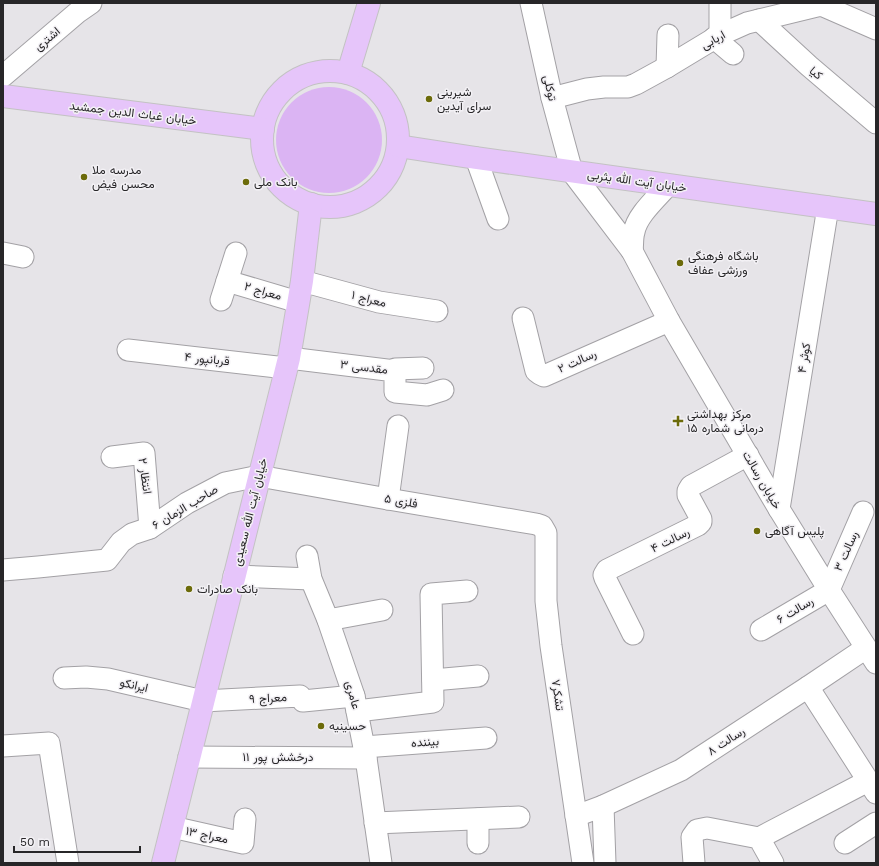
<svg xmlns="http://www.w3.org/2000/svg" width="879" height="866" viewBox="0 0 879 866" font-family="'Work Sans',Vazirmatn,sans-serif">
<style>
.green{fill:#dbb4f3}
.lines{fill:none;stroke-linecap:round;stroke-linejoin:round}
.minor-casing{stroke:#a3a1a5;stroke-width:23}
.major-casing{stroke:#c3c2c3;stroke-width:24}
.minor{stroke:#fff;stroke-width:21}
.major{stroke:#e6c5fa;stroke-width:22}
.poi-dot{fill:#6c6b0a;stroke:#f3f1f5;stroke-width:1.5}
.labels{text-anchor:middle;stroke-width:3;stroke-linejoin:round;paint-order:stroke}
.street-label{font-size:12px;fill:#272628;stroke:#f3f1f5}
.poi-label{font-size:12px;fill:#272628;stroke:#f3f1f5;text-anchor:start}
</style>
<rect width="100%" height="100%" fill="#e6e4e8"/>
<!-- green -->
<circle class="green" cx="329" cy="140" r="53"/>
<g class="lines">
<!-- minor casing -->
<g class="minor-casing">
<g id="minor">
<polyline points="531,3 552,98 572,172 632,251 669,321 779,509 829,590 876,663"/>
<polyline points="720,3 720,35"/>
<polyline points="759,20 809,66 876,123"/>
<polyline points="714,38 733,54"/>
<polyline points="667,67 668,35"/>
<polyline points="3,76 78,12 91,3"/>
<polyline points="552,98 587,89 604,87 628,87 636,84 667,67 720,35 747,23 821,5 876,29"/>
<polyline points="476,158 498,219"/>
<path d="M632,251C633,245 632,238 634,232C637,215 657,198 668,185"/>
<polyline points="3,253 23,257"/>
<polyline points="227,281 298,302"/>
<polyline points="302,281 379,302 437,311"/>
<polyline points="221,300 236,253"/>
<polyline points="523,318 536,371 540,374 544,376 669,321"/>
<polyline points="128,350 286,368"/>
<polyline points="289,358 395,371 395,392 427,395 443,390"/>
<polyline points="395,371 395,369 423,368"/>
<polyline points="112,457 144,453 150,528"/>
<polyline points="388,499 398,426"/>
<polyline points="779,509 828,207"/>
<polyline points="307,556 311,579 328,620 354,696 366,758 381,863"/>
<polyline points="3,570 38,567 107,560 121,542 132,534 150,528 187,503 225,483 259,476 388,499 536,524 542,526 546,533 546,601 551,646 583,863"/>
<polyline points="234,576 311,579"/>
<polyline points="328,620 382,610"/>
<polyline points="761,630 829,590 863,512"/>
<polyline points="633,634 605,578 604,575 607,570 698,525 701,522 701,519 688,495 688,491 691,486 748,455"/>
<polyline points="64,678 86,677 108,679 203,701 300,696 303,701 354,696"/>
<polyline points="433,680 478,676"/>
<polyline points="808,687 876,793"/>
<polyline points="357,711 433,702 431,594 467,591"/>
<polyline points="3,746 49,743 68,863"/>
<polyline points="364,747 486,738"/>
<polyline points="189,757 366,758"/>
<polyline points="603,806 605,863"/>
<polyline points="576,816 603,806 681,770 808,687 866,648"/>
<polyline points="375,823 519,817"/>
<polyline points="172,827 243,843 245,819"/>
<polyline points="759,838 868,781"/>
<polyline points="478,843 478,819"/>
<polyline points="845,843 876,823"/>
<polyline points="694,863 692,837 697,830 707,828 759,838 773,863"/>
</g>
</g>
<!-- major casing -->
<g class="major-casing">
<g id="major">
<circle cx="330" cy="139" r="68"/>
<polyline points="348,73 369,3"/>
<polyline points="3,96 263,129"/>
<polyline points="398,146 476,158 876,214"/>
<polyline points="163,863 289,358 302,281 311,204"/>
</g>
</g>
<!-- minor -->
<use href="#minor" class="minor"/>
<!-- major -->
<use href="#major" class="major"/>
</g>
<!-- markers -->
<g class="poi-dot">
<circle cx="429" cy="99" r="4"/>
<circle cx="84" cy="177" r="4"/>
<circle cx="246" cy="182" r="4"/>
<circle cx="680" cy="263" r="4"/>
<path d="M676 415h4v4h4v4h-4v4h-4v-4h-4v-4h4z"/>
<circle cx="757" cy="531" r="4"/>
<circle cx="189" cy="589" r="4"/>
<circle cx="321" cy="726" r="4"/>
</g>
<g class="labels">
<!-- street labels -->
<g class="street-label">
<text transform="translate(47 39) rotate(-40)" y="4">اشتری</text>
<text transform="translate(713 40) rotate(-29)" y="4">اربابی</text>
<text transform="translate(816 73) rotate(40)" y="4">کیا</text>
<text transform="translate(550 88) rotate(77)" y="4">توکلی</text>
<text transform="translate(133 113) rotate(7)" y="4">خیابان غیاث الدین جمشید</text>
<text transform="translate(637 181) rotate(8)" y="4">خیابان آیت الله یثربی</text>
<text transform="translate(263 291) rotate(16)" y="4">معراج ۲</text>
<text transform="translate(369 299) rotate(14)" y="4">معراج ۱</text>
<text transform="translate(804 358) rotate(-81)" y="4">کوثر ۴</text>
<text transform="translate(207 359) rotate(6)" y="4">قربانپور ۴</text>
<text transform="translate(577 361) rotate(-24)" y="4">رسالت ۲</text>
<text transform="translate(364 367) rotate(7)" y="4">مقدسی ۳</text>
<text transform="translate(145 476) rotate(82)" y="4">انتظار ۲</text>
<text transform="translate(762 480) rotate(60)" y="4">خیابان رسالت</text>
<text transform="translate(401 501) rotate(10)" y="4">فلزی ۵</text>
<text transform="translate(185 507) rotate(-31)" y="4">صاحب الزمان ۶</text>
<text transform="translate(250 512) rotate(-76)" y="4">خیابان آیت الله سعیدی</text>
<text transform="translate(670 540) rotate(-26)" y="4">رسالت ۴</text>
<text transform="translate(846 551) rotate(-66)" y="4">رسالت ۳</text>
<text transform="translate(795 610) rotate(-31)" y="4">رسالت ۶</text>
<text transform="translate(134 685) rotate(13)" y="4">ایرانکو</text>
<text transform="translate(353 695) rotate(75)" y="4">عامری</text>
<text transform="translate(558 695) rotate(82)" y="4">تشکر۷</text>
<text transform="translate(268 698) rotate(-3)" y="4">معراج ۹</text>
<text transform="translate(726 741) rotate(-33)" y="4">رسالت ۸</text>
<text transform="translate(425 742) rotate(-4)" y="4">بیننده</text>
<text x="278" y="761">درخشش پور ۱۱</text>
<text transform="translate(207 835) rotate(12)" y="4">معراج ۱۳</text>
</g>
<!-- poi labels -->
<g class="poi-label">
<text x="437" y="96">شیرینی<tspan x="437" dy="14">سرای آیدین</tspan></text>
<text x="92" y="174">مدرسه ملا<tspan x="92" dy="14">محسن فیض</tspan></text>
<text x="254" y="186">بانک ملی</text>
<text x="688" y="260">باشگاه فرهنگی<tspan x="688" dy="14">ورزشی عفاف</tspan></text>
<text x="687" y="418">مرکز بهداشتی<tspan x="687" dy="14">درمانی شماره ۱۵</tspan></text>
<text x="765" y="535">پلیس آگاهی</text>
<text x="197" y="593">بانک صادرات</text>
<text x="329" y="730">حسینیه</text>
</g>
</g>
<!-- border -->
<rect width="879" height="866" fill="none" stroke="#272628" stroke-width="8"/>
<!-- scale -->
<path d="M14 846v6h126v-6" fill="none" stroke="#272628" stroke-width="2"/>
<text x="20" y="846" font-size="12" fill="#272628" stroke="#f3f1f5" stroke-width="3" paint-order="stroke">50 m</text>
</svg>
